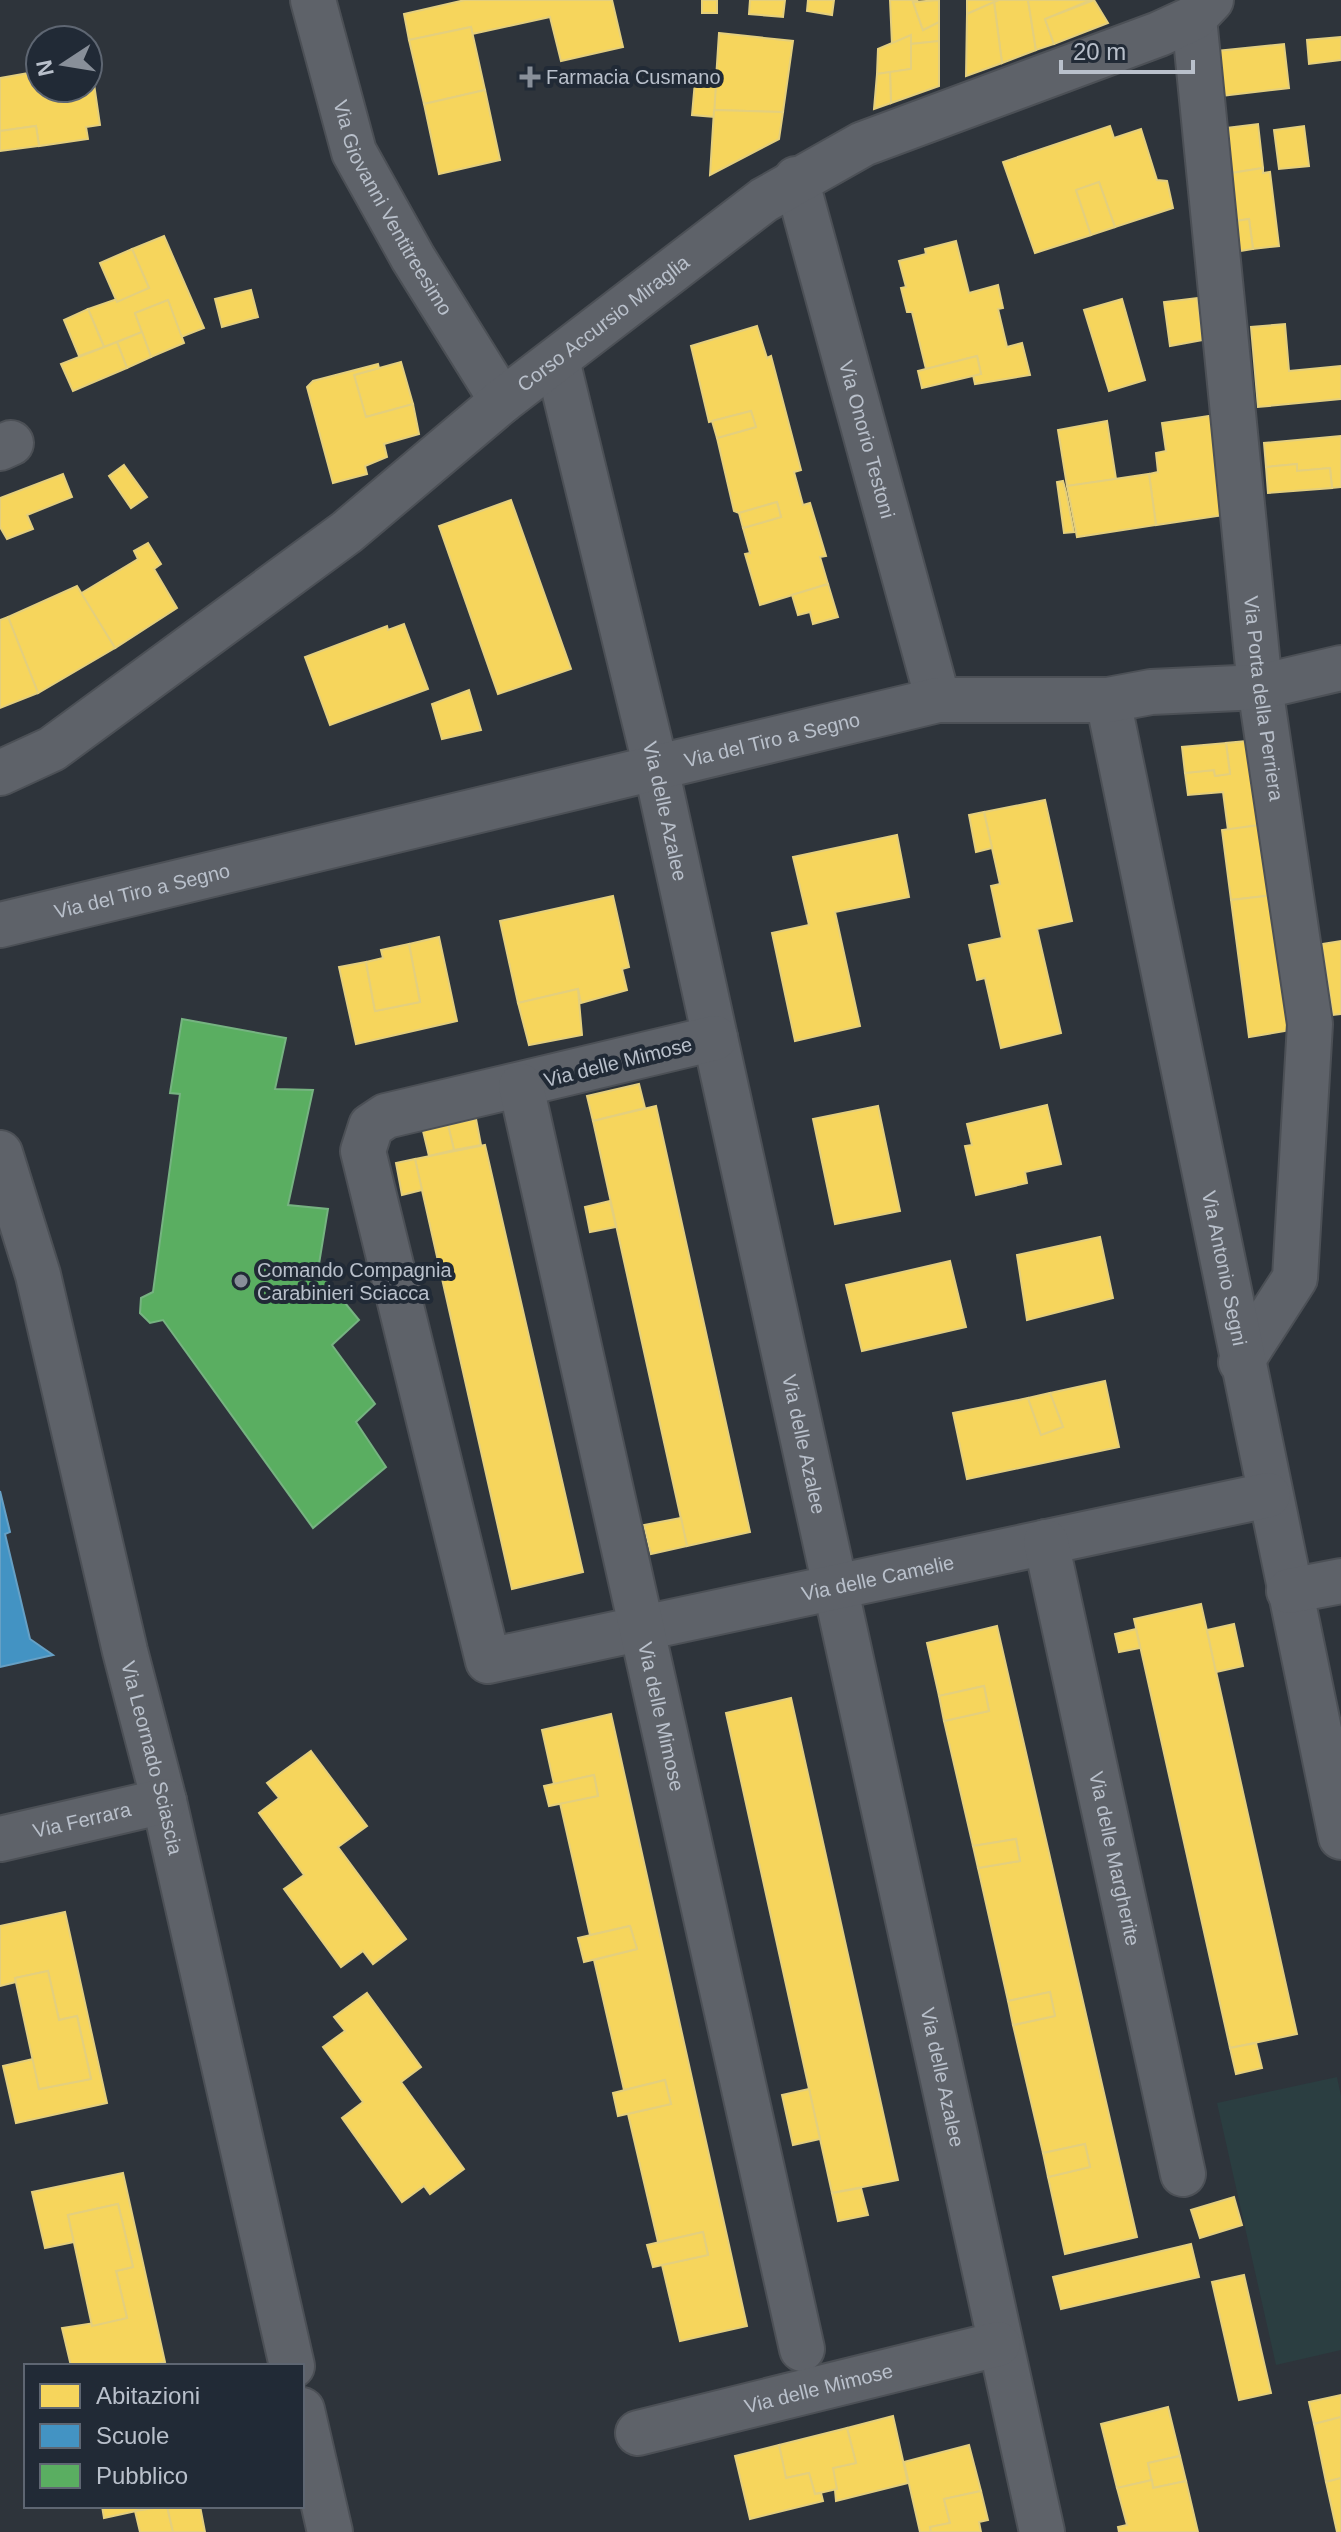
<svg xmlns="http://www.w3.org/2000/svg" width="1341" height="2532" viewBox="0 0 1341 2532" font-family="Helvetica,sans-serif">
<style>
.green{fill:#2b3e41}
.homes{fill:#f6d55c;stroke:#e4cf7d;stroke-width:2}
.schools{fill:#4393c3;stroke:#66a0c5;stroke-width:2}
.public{fill:#5aae61;stroke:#76b381;stroke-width:2}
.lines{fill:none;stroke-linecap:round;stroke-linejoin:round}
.minor-casing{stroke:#4c5056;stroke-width:48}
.minor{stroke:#5e6269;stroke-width:44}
.poi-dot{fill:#888f99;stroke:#212a36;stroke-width:3}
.labels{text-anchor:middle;stroke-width:8;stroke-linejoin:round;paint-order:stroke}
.poi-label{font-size:20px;fill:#b9c0cb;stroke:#212a36;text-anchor:start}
.street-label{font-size:20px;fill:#b9c0cb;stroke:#212a36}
</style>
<rect width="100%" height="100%" fill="#2e343b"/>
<!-- green -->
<polygon class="green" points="1337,2077 1341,2096 1341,2350 1276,2365 1217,2103"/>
<!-- homes -->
<g class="homes">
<polygon points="465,0 612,0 623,47 561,61 550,17 472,34 471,27 409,40 404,14"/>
<rect x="702" y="0" width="15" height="13"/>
<polygon points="750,0 785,0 783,17 749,14"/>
<polygon points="808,0 834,0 832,15 807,11"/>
<polygon points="890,0 918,0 913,2 923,30 939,22 939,41 911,44 911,35 892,44"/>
<polygon points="939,0 939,22 923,30 913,2"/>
<polygon points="967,0 999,0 967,14"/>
<polygon points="999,0 1028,0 1036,50 1002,63 994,2"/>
<polygon points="1028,0 1091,0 1045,19 1054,44 1036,50"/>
<polygon points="1094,0 1108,23 1054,44 1045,19"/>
<polygon points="994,2 1002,63 966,76 967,14"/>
<polygon points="471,27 485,90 424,104 409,40"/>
<polygon points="719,33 793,41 783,112 714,110"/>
<polygon points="911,35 911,69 877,74 878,49"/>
<polygon points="1341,37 1341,60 1309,64 1307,40"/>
<polygon points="939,41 939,86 891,103 890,72 911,69 911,44"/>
<polygon points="1284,44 1289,88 1222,96 1217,51"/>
<polygon points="40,71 40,88 88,88 94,84 100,125 86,127 88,139 39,146 36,126 0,131 0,78"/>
<polygon points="890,72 891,103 874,109 877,74"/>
<polygon points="695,81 716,83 714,117 692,115"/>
<polygon points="485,90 500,160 439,174 424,104"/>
<polygon points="714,110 783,112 779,139 710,175"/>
<polygon points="1258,124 1263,168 1231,173 1225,128"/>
<polygon points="36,126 39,146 0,151 0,131"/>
<polygon points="1110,126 1114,138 1141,129 1157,180 1167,181 1173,208 1115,227 1099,182 1076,190 1091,235 1035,253 1003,162"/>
<polygon points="1304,126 1309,166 1279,169 1274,130"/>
<polygon points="1263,168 1263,173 1270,172 1279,246 1253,249 1249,219 1236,221 1231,173"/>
<polygon points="1099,182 1115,227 1091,235 1076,190"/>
<polygon points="1249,219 1253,249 1240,251 1236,221"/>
<polygon points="164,236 204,328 181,337 168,300 135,313 142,332 104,347 88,309 149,288 132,249"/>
<polygon points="956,241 969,293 998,285 1003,308 998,309 1007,347 1022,343 1030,375 975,384 973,375 981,374 977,356 926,369 912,312 907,312 901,288 906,287 899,261 926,254 925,249"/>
<polygon points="132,249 149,288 117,302 100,263"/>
<polygon points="251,290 258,317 222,327 215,299"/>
<polygon points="1197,298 1203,340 1170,346 1164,302"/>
<polygon points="1122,299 1145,380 1109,391 1084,310"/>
<polygon points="168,300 184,343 151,357 135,313"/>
<polygon points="88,309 104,347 79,356 64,320"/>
<polygon points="1285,324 1289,371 1341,366 1341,399 1258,407 1251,327"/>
<polygon points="757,326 767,358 771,356 801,470 794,472 803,505 810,503 826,556 820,557 828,584 760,605 745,554 750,553 743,528 781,517 777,502 739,513 734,511 717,438 756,427 751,411 709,422 691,346"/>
<polygon points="142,332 151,357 127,368 117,342"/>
<polygon points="117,342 127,368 73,391 61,364"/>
<polygon points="977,356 981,374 922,388 918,371"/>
<polygon points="401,362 413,404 366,417 354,375"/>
<polygon points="378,364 379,368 354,375 366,417 413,404 419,434 384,444 387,457 365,466 367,474 333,483 307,387 313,381"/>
<polygon points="751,411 756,427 717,438 712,421"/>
<polygon points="1216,415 1231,514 1156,525 1149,474 1158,472 1156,453 1166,451 1162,423"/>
<polygon points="1107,421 1116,479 1067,486 1058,430"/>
<polygon points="1341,436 1341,487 1332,488 1330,468 1297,471 1297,464 1266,467 1264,443"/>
<polygon points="1297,464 1297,471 1330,468 1332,488 1268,493 1266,467"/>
<polygon points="124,465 147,497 131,508 109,476"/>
<polygon points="63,474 72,497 27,515 33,529 7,539 0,527 0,498"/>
<polygon points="1149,474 1156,525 1077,537 1067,486"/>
<polygon points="1063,481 1066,492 1074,532 1064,533 1057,482"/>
<polygon points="511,500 571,669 498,694 439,526"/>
<polygon points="777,502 781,517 743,528 739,513"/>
<polygon points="148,543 161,564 154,569 177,608 115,648 80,594 138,559 134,551"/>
<polygon points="828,584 838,617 813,624 810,612 798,615 792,595"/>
<polygon points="77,586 115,648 38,693 8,617"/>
<polygon points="8,617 38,693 0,708 0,620"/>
<polygon points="404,624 428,689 330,725 305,657 387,626 388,630"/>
<polygon points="469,690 481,730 442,739 432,704"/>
<polygon points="1257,740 1267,824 1228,830 1223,792 1188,795 1185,773 1214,770 1215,776 1230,774 1226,743"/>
<polygon points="1226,743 1230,774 1215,776 1214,770 1185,773 1182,747"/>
<polygon points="1045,800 1072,921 1037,929 1061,1033 1001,1048 985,978 977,980 969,945 1002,938 991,886 1000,884 984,812"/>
<polygon points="984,812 992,848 976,852 969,815"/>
<polygon points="1267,824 1275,895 1231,900 1222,830"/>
<polygon points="897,835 909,897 835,912 860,1026 795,1041 772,933 809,925 793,857"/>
<polygon points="1275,895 1291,1030 1249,1037 1231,900"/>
<polygon points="613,896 629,967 622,969 627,990 581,1003 578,989 518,1003 500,921"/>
<polygon points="439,937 457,1021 356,1044 339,967 366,962 375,1011 420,1002 409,944"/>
<polygon points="1341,941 1341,1014 1333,1015 1322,944"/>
<polygon points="409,944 420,1002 375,1011 366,962 383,958 381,950"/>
<polygon points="578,989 582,1035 529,1045 518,1003"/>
<polygon points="639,1084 645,1108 593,1121 587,1096"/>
<polygon points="1047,1105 1061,1164 1025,1172 1027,1183 976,1195 965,1146 972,1145 967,1124"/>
<polygon points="656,1106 750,1532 687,1546 593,1121"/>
<polygon points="878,1106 900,1211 835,1224 813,1119"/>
<polygon points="476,1119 481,1145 454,1150 448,1125"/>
<polygon points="448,1125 454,1150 429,1156 423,1131"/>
<polygon points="485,1145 583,1572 512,1589 415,1159"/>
<polygon points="415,1159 422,1190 402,1195 396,1163"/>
<polygon points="610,1201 616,1227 590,1232 585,1207"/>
<polygon points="1100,1237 1113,1298 1027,1320 1017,1255"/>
<polygon points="950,1261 966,1327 862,1351 846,1285"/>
<polygon points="1105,1381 1119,1447 967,1479 953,1413 1028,1398 1041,1435 1063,1427 1050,1393"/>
<polygon points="1050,1393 1063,1427 1041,1435 1028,1398"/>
<polygon points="681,1518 687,1546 651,1554 644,1525"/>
<polygon points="1201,1604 1297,2034 1230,2048 1134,1619"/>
<polygon points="1234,1624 1243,1666 1216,1672 1207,1630"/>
<polygon points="997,1626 1137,2237 1065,2254 1048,2177 1090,2167 1085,2144 1043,2153 1013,2025 1055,2016 1050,1992 1008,2001 978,1868 1020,1861 1016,1839 973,1846 944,1721 989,1711 984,1686 939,1696 927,1643"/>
<polygon points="1136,1629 1140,1648 1119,1652 1115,1634"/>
<polygon points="984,1686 989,1711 944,1721 939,1696"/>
<polygon points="791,1698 898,2180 832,2193 726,1713"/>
<polygon points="611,1714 747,2326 680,2341 662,2265 708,2255 703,2232 658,2242 628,2114 671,2104 665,2080 624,2090 594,1960 637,1949 630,1926 590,1935 560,1803 598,1796 594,1775 554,1784 542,1730"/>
<polygon points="311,1751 367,1826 338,1847 406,1939 373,1964 363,1951 341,1967 284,1889 304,1875 259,1813 279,1798 267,1783"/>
<polygon points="594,1775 598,1796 549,1806 544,1786"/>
<polygon points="1016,1839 1020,1861 978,1868 973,1846"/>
<polygon points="65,1912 107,2103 16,2123 3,2066 33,2059 39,2089 91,2079 77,2016 59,2020 48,1971 15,1978 16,1982 0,1986 0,1926"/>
<polygon points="630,1926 637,1949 584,1962 578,1938"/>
<polygon points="48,1971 59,2020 77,2016 91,2079 39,2089 15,1978"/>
<polygon points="1050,1992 1055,2016 1013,2025 1008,2001"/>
<polygon points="367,1993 421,2067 401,2082 464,2169 430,2194 424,2186 402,2202 342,2118 363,2102 323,2047 345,2031 334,2017"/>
<polygon points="1256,2043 1262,2068 1236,2074 1230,2048"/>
<polygon points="665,2080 671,2104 618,2116 613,2093"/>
<polygon points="809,2089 820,2139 793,2145 782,2095"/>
<polygon points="1085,2144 1090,2167 1048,2177 1043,2153"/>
<polygon points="123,2173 165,2362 148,2366 71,2366 62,2328 127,2318 116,2271 133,2267 118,2204 68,2215 74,2242 45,2248 32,2192"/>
<polygon points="861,2188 868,2215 838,2221 832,2193"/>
<polygon points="1234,2197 1242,2225 1200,2238 1191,2210"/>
<polygon points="118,2204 133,2267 116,2271 127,2318 92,2326 68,2215"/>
<polygon points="703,2232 708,2255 653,2267 647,2245"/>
<polygon points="1191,2244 1199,2277 1061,2309 1053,2277"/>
<polygon points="1244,2275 1271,2393 1239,2400 1212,2282"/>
<polygon points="1341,2395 1341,2417 1314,2424 1309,2402"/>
<polygon points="1168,2407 1180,2456 1148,2463 1152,2480 1117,2488 1101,2424"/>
<polygon points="893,2416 908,2483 836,2501 833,2468 856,2463 847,2428"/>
<polygon points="1341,2417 1341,2478 1326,2482 1314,2424"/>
<polygon points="847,2428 856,2463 833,2468 837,2489 815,2494 809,2473 786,2478 779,2445"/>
<polygon points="779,2445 786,2478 809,2473 815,2494 821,2493 823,2501 750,2519 735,2456"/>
<polygon points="969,2445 981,2491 944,2499 950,2523 930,2527 931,2532 920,2532 904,2462"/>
<polygon points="1180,2456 1186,2481 1153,2488 1148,2463"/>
<polygon points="1341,2478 1341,2532 1337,2532 1326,2482"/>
<polygon points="1152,2480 1153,2488 1186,2481 1198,2532 1119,2532 1118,2527 1127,2525 1117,2488"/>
<polygon points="981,2491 988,2520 979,2522 981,2532 931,2532 930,2527 950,2523 944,2499"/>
<polygon points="102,2506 159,2506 104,2518"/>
<polygon points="167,2506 173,2532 140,2532 135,2511"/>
<polygon points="167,2506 200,2506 205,2532 173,2532"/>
</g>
<!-- schools -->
<polygon class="schools" points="0,1491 10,1532 5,1534 30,1639 53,1655 0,1667"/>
<!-- public -->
<polygon class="public" points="182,1019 286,1038 275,1089 313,1090 288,1205 328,1209 318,1270 359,1320 332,1345 375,1404 356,1422 386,1467 313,1528 163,1320 150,1323 140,1313 141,1298 153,1292 180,1094 170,1093"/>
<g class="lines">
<!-- minor casing -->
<g class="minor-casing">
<g id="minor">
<path id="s1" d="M313,0L354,152L413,258L502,401"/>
<path id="s2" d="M1194,18L1260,687L1310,1024L1295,1278L1241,1362"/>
<path id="s3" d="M796,179L938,700"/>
<path id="s4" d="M557,360L656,768L1042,2532"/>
<polyline points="0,448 11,443"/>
<path id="s5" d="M1108,700L1341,1837"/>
<path id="s6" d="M0,773L52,749L347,532L502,401L764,200L863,144L1159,34L1194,18L1211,0"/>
<path id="s7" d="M0,925L938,700H1108L1151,692L1260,687L1341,668"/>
<path id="s8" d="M715,1038L386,1116L371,1126L363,1151L488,1661L1268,1495"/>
<path id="s9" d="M521,1086L802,2349"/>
<path id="s10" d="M0,1153L38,1275L125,1651L164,1801L292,2366"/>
<path id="s11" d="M1046,1542L1183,2174"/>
<polyline points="1289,1591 1341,1581"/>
<path id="s12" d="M0,1839L164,1801"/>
<polyline points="302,2410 330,2532"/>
<path id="s13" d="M638,2433L998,2344"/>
</g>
</g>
<!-- minor -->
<use href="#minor" class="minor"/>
</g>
<!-- markers -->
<g class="poi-dot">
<path d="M526 65h8v8h8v8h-8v8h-8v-8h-8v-8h8z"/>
<circle cx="241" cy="1281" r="8"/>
</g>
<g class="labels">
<!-- poi labels -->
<g class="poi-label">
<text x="546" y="84">Farmacia Cusmano</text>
<text x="257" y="1277">Comando Compagnia<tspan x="257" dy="23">Carabinieri Sciacca</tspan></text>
</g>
<!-- street labels -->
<g class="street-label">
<text dy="7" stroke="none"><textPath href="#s1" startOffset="224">Via Giovanni Ventitreesimo</textPath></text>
<text dy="7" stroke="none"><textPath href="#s6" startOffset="754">Corso Accursio Miraglia</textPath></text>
<text dy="7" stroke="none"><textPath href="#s3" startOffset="270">Via Onorio Testoni</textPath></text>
<text dy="7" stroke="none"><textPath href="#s2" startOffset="684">Via Porta della Perriera</textPath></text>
<text dy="7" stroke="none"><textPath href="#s7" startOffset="794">Via del Tiro a Segno</textPath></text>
<text dy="7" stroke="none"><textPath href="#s4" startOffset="464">Via delle Azalee</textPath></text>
<text dy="7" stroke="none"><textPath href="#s7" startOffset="146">Via del Tiro a Segno</textPath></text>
<text transform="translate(618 1062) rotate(-14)" y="7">Via delle Mimose</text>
<text dy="7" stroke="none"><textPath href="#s5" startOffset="580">Via Antonio Segni</textPath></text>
<text dy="7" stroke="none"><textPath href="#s4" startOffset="1112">Via delle Azalee</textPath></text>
<text dy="7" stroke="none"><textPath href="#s8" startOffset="1306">Via delle Camelie</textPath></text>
<text dy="7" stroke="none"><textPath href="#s9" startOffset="646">Via delle Mimose</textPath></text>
<text dy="7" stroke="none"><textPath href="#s10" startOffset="624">Via Leornado Sciascia</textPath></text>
<text dy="7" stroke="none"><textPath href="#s12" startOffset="84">Via Ferrara</textPath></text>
<text dy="7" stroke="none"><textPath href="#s11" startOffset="324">Via delle Margherite</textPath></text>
<text dy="7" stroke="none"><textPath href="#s4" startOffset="1760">Via delle Azalee</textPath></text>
<text dy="7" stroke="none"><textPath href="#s13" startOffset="186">Via delle Mimose</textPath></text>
</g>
</g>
<!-- legend -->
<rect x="24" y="2364" width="280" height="144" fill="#212a36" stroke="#5e6672" stroke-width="2"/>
<rect x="40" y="2384" width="40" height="24" fill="#f6d55c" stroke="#5e6672" stroke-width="2"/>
<text x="96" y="2404" font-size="24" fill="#b9c0cb">Abitazioni</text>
<rect x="40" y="2424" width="40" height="24" fill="#4393c3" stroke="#5e6672" stroke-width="2"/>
<text x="96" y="2444" font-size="24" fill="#b9c0cb">Scuole</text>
<rect x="40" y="2464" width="40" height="24" fill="#5aae61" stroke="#5e6672" stroke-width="2"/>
<text x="96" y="2484" font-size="24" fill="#b9c0cb">Pubblico</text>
<!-- north arrow -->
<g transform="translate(64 64) rotate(258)"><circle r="38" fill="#212a36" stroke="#5e6672" stroke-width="2"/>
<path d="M0-6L14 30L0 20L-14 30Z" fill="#888f99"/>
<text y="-12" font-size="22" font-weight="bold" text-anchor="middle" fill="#b9c0cb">N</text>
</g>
<!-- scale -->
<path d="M1061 60v12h132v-12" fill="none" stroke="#b9c0cb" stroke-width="4"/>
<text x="1073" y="60" font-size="24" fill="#b9c0cb" stroke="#212a36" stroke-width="6" paint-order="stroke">20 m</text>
</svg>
